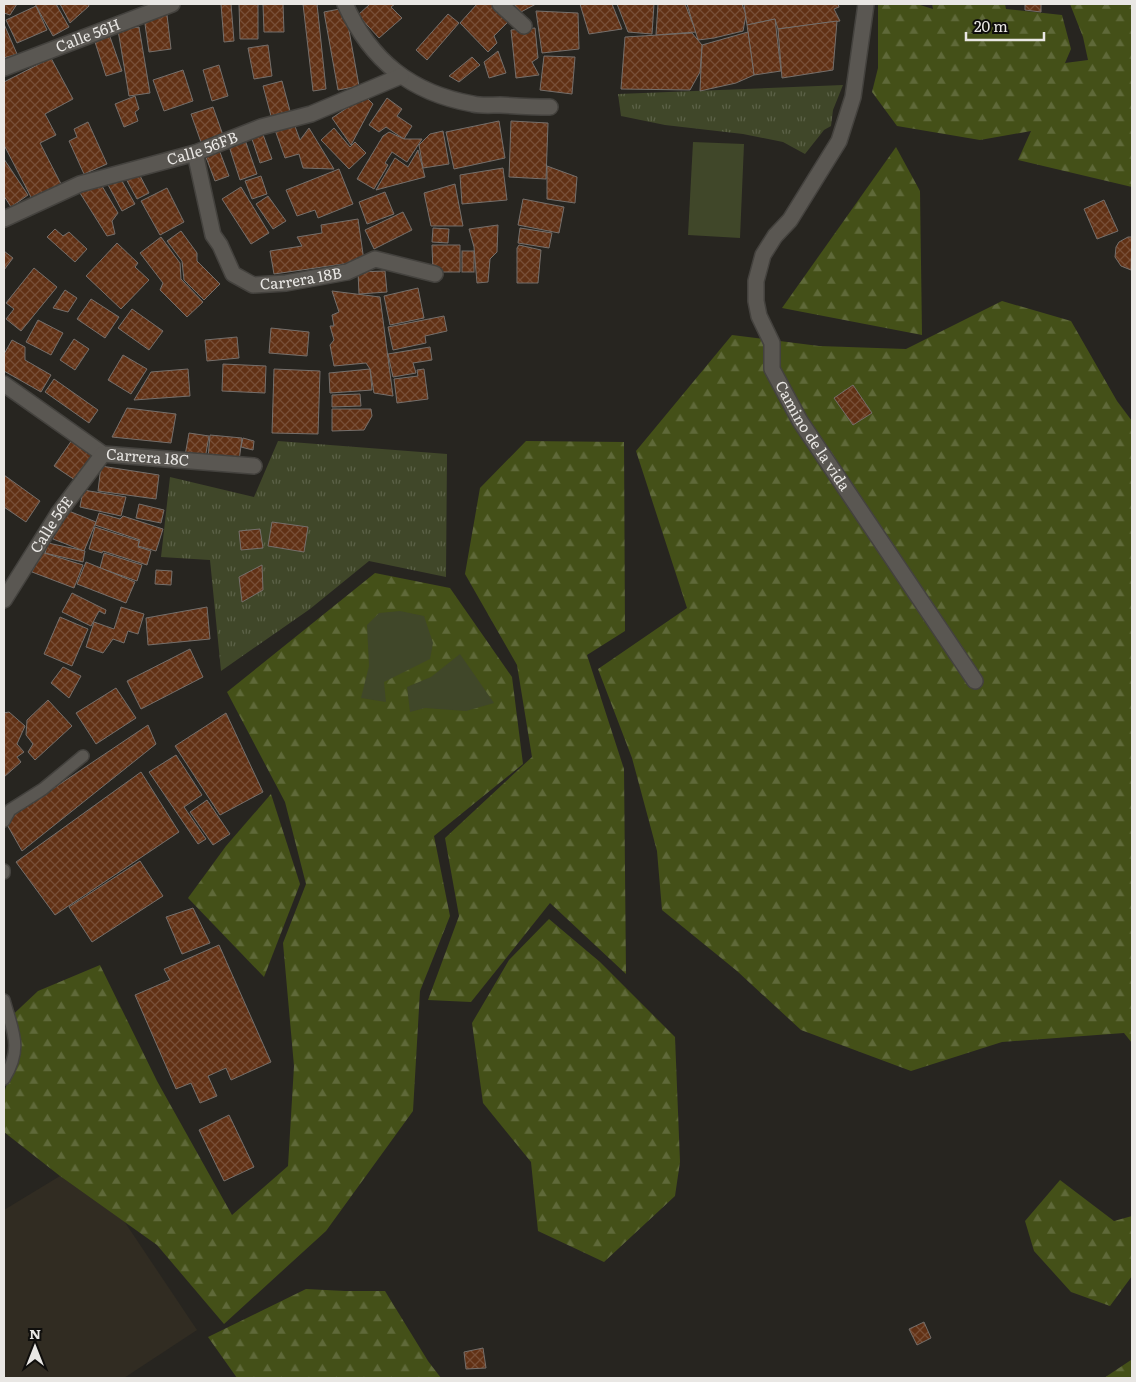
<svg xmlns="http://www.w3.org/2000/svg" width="1136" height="1382" viewBox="0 0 1136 1382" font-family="Literata,serif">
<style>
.built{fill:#312c22}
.grass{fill:url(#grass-tufts)}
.forest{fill:url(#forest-firs)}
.green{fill:#404729}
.building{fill:url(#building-cross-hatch);stroke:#756f6b}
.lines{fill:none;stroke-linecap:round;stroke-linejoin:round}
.lane-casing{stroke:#44423e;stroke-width:14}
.street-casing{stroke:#44423e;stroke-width:18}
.lane{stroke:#5a5752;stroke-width:11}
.street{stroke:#5a5752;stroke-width:15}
.labels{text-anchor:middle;stroke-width:4;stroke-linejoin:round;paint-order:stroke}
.street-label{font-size:15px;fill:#e9e7e4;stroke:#0f0e0c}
</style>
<defs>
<pattern id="grass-tufts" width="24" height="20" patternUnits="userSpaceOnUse" patternTransform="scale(1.25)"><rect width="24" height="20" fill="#404729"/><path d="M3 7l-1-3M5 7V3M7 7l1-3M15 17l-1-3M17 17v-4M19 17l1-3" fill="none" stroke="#5c6248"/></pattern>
<pattern id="forest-firs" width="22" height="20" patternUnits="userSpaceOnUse" patternTransform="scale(1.25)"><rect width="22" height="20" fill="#445018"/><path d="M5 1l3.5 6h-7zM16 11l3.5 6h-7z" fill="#5f6939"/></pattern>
<pattern id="building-cross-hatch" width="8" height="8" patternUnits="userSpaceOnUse" patternTransform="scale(1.25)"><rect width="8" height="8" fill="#613115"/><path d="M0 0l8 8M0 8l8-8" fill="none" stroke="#784f37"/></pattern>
</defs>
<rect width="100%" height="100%" fill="#272520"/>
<!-- built -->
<polygon class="built" points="60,1176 124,1221 197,1330 124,1378 4,1378 4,1210"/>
<!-- grass -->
<g class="grass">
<polygon points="843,85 833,110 831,126 824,130 805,154 783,142 743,134 665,125 621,116 618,94"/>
<polygon points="278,441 447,454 446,577 369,561 310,609 221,671 210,560 161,557 170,477 254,497"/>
</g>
<!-- forest -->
<g class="forest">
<polygon points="878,4 917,4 933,9 932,4 1005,4 1006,9 1062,15 1071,49 1065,63 1088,60 1083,37 1070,4 1132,4 1132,187 1018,160 1031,131 980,140 897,126 872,92 878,68"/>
<polygon points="896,147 920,191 922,335 782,308"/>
<polygon points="1002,301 1071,321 1117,401 1132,421 1132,1043 1124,1033 1002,1042 911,1071 801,1030 737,971 662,910 657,851 632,758 598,669 687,608 636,451 732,335 819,346 906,349"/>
<polygon points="526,441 624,442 625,631 587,655 624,769 626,974 550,903 471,1002 428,1000 459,916 445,838 532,757 517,665 465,574 480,488"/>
<polygon points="375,573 450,588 512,677 523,764 434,836 450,916 420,991 413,1111 326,1231 224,1324 157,1245 60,1176 4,1132 4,1094 15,1054 4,1023 38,991 100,965 157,1081 232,1215 288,1166 294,1066 283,943 306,884 285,802 227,692"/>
<polygon points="271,794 300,884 264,977 188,898 226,846"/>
<polygon points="549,919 600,962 675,1037 680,1162 675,1196 604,1262 538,1231 531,1162 483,1103 472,1023 509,960"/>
<polygon points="1060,1180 1114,1221 1132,1216 1132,1276 1110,1306 1071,1292 1034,1251 1025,1221"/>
<polygon points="306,1289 345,1291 385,1291 428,1361 441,1378 237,1378 208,1337"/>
<polygon points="1131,1360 1132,1360 1132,1378 1104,1378"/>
</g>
<!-- green -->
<g class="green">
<polygon points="693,142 744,144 740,238 688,235"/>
<polygon points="400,611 424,616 433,643 430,659 384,682 386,702 361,698 369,666 367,625 379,613"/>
<polygon points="460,654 494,703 466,711 425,708 410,712 407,687 431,677"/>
</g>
<!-- building -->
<g class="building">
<polygon points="4,4 17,4 10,15 4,13"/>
<polygon points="35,4 56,4 69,27 53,36"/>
<polygon points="60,4 88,4 89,6 70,23"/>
<polygon points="221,4 231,4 234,41 224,42"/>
<polygon points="239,4 258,4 258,39 240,39"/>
<polygon points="263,4 283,4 284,32 264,32"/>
<polygon points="303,4 317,4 326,89 313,91"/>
<polygon points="370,4 395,4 391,7 402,18 379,38 358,15"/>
<polygon points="477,4 495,4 507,16 503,17 508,22 494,36 497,43 488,52 460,23"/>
<polygon points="514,4 536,4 519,13"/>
<polygon points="580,4 612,4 622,29 589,34"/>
<polygon points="617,4 654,4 652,34 628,32"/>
<polygon points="658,4 685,4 696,32 656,35"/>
<polygon points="687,4 742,4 746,15 743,31 714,38 698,40"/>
<polygon points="744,4 838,4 839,7 834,9 840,21 778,29 775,19 747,25"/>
<polygon points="1025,4 1041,4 1041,12 1025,10"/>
<polygon points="36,6 47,30 17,43 6,20"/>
<polygon points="345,8 359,86 338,90 324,12"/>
<polygon points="536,11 578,13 579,49 542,53"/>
<polygon points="448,14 459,23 427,60 416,50"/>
<polygon points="167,15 171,49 149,52 144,17"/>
<polygon points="775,19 781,71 754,75 747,25"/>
<polygon points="837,21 833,70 782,78 778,29"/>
<polygon points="4,24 17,54 4,58"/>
<polygon points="139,27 150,93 129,96 118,30"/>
<polygon points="535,28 538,58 532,62 539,75 516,78 511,30"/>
<polygon points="748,32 754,75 736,83 700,91 702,45"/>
<polygon points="692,33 702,45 700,72 690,90 621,89 625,37"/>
<polygon points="109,34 122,71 106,76 94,39"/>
<polygon points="268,45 272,76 254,79 248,48"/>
<polygon points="498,51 506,73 489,78 484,62"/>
<polygon points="544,56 575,57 572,94 540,90"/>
<polygon points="472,57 480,65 459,82 449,76"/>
<polygon points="51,58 73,99 45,114 56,135 40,143 61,184 32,199 4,145 4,82"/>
<polygon points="219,65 228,96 212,101 203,70"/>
<polygon points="183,70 193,101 164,111 153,80"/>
<polygon points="282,81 290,111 271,116 263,86"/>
<polygon points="135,96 139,109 135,112 138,121 124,127 115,104"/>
<polygon points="365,96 373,104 351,145 332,118"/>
<polygon points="387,98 402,109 397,116 412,126 404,139 386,127 379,132 369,125"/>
<polygon points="213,107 224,138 202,145 191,114"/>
<polygon points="293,121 300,140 309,128 334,169 303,168 299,154 285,158 274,127"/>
<polygon points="499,121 505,158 454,169 446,132"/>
<polygon points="511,121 548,123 546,179 509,177"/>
<polygon points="88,122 107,164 84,174 69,141 77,137 74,129"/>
<polygon points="334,128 350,147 355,142 366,153 349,169 321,140"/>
<polygon points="261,129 272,159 260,163 250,133"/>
<polygon points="443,131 449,164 423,168 419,145 430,134"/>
<polygon points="389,132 404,139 422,139 407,162 392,152 385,163 388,165 374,189 357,179 383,136"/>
<polygon points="244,137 257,174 240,180 228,143"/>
<polygon points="218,147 229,176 215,181 204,152"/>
<polygon points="418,150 425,177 376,190 395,158 408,167"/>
<polygon points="4,159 28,195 11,207 4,196"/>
<polygon points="547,166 577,177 575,203 547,199"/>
<polygon points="503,168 507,200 462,204 460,175"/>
<polygon points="339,169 353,204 318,218 315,210 297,216 286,190"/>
<polygon points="137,170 149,193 137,199 125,177"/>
<polygon points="118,174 135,204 122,211 106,181"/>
<polygon points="261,176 267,194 252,199 245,181"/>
<polygon points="99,181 118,213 112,221 115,234 107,236 80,193"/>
<polygon points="455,184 463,226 431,226 424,193"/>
<polygon points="241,187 269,233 251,244 222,199"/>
<polygon points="167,188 184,222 160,235 141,201"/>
<polygon points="385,192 394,214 367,224 359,202"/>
<polygon points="268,196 286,221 273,229 256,204"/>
<polygon points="523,199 564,207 559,233 518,225"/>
<polygon points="1104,200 1118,231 1097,239 1084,209"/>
<polygon points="403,212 412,230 374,249 365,230"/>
<polygon points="358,219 364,261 274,274 270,251 302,246 297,237 322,233 321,225"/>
<polygon points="498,225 497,252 490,259 488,282 477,283 474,247 469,229"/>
<polygon points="433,228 449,229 448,243 432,242"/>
<polygon points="520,228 552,233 549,248 518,243"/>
<polygon points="55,229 63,236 69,232 87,249 75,262 47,237"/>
<polygon points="181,231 197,253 197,261 220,284 204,300 184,280 182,261 167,241"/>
<polygon points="161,237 180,263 181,279 203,302 187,317 160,290 163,283 140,253"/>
<polygon points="1128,237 1132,237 1131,270 1121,266 1115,257 1116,247 1119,242"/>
<polygon points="117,243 138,263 135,267 149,280 121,309 86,276"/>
<polygon points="432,245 460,245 460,272 433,272"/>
<polygon points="519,245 541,250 538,283 517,283 517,248"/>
<polygon points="4,251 13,258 4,270"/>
<rect x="462" y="251" width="12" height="21"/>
<polygon points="34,268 57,287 21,331 6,319 14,309 6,303"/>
<polygon points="385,271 387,292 359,294 358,272"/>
<polygon points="418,288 424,318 390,325 384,296"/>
<polygon points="65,290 77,298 68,312 53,308"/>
<polygon points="332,291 380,297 393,396 374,393 370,369 366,363 334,366 330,345 334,340 330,326 334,326 332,315 339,312"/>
<polygon points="91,299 119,317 105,338 77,319"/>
<polygon points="132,309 163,331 149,350 118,328"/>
<polygon points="444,316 447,331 425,336 426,343 393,350 388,327"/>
<polygon points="38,320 63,333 51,355 26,342"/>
<polygon points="271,328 309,332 307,356 269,353"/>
<polygon points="237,337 239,358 207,361 205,340"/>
<polygon points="74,339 89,349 75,370 60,360"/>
<polygon points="12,340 25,347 25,360 51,375 41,392 4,371 4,354"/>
<polygon points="430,347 432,360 413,363 416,373 393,377 388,354"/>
<polygon points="123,355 147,369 131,394 108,380"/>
<polygon points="223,364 266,366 265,393 222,391"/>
<polygon points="188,369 190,396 134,400 151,372"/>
<polygon points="274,369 320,371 318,434 272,433"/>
<polygon points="370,369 372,390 330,393 329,373"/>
<polygon points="424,369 428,399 397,403 394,379 418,376 417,370"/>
<polygon points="54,379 98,410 89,423 45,392"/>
<polygon points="853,385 872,413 853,425 834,398"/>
<polygon points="360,394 361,406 332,407 332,395"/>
<polygon points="127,408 176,414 171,443 112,437"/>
<polygon points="332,409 371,409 372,416 364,430 332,431"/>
<polygon points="189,433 209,436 205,459 185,456"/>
<polygon points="210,435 242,438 239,461 208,458"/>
<polygon points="243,438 254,441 253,450 241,447"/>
<polygon points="72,440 96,456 78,482 54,466"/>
<polygon points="101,466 159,475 156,499 98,491"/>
<polygon points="4,475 40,501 26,522 4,507"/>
<polygon points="83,490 126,497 121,516 80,507"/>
<polygon points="139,504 164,510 161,523 136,518"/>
<polygon points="64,509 96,522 84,551 53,539"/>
<polygon points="99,513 120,519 123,516 163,529 156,551 138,546 140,540 95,525"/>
<polygon points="272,522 308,527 304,552 268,546"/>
<polygon points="95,527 139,541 138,547 151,551 147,565 103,551 102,553 89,549"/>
<polygon points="260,529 263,548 241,550 239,531"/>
<polygon points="48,543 85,551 83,562 45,553"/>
<polygon points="41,552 83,565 74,588 32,572"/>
<polygon points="104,553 142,565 137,581 100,568"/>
<polygon points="86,562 135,582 126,603 77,584"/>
<polygon points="262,565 263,590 242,602 239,577"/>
<polygon points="156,570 172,571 171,585 155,584"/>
<polygon points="72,593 106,610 105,614 99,611 91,626 62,612"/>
<polygon points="121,607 144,614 138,634 128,631 124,643 113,639 103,653 86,647 94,622 114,629"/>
<polygon points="207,607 210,639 148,645 146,618"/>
<polygon points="60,617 88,629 72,666 44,654"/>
<polygon points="190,649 203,677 141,709 127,681"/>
<polygon points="63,667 81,676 69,698 51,683"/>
<polygon points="116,688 136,718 96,744 76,713"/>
<polygon points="48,700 72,726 35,760 28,752 33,744 26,735 27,720"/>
<polygon points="9,712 25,726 17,744 24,752 17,757 21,762 4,777 4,713"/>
<polygon points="226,713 263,792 220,815 175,746"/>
<polygon points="148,725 156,744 22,851 5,821"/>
<polygon points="176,755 202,795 184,807 206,839 198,844 149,772"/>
<polygon points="141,772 179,832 55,915 16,862"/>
<polygon points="207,800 230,834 213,845 190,812"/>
<polygon points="140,861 163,896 92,942 69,907"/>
<polygon points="193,908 210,943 182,954 166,917"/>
<polygon points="219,945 271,1062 231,1080 226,1068 208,1076 217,1096 200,1103 191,1083 176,1089 135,995 170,980 164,969"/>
<polygon points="229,1115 254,1167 224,1181 199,1130"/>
<polygon points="924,1322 931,1338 917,1345 909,1329"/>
<polygon points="483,1348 486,1368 466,1369 464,1352"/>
</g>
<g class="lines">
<!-- lane casing -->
<g class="lane-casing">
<g id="lane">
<polyline points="4,821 10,810 43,789 83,756"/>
<polyline points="4,870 4,873"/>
<path d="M4,1000C13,1033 23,1047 4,1079"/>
</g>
</g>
<!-- street casing -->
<g class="street-casing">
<g id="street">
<path d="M345,4C371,61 411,93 473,104C481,106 491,105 500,105C516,106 533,107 550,107"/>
<polyline points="500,4 524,26"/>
<path id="s1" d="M866,4L853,97L839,141L790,220L775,236L763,255L756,281V301L759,316L772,343V369L800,421L975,681"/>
<path id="s2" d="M4,68L172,4"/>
<path id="s3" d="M195,153L213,235L220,245L233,274L253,285L286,283L347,272L375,259L435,274"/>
<path id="s4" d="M4,219L80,184L195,153L261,127L311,114L401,76"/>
<path id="s5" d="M4,384L103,454L254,466"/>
<path id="s6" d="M4,600L58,514L103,454"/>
</g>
</g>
<!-- lane -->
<use href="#lane" class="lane"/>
<!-- street -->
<use href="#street" class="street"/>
</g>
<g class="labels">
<!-- street labels -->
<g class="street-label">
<text dy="5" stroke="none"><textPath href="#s2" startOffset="90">Calle 56H</textPath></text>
<text dy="5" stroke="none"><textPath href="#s4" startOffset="211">Calle 56FB</textPath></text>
<text dy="5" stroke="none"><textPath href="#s3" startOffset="199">Carrera 18B</textPath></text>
<text dy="5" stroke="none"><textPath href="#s1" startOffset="474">Camino de la vida</textPath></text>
<text dy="5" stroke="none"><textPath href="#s5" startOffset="166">Carrera 18C</textPath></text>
<text dy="5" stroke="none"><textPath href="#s6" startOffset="89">Calle 56E</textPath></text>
</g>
</g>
<!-- border -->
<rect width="1136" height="1382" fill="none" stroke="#e9e7e4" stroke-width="10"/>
<!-- north arrow -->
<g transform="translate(35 1347)" stroke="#0f0e0c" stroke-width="4" paint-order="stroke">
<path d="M0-4L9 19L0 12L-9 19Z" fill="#e9e7e4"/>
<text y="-8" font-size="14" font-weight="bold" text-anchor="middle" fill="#e9e7e4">N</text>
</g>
<!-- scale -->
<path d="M966 32v8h78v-8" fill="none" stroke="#e9e7e4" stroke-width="2.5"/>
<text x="974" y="32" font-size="15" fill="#e9e7e4" stroke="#0f0e0c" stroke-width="4" paint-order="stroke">20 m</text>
</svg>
